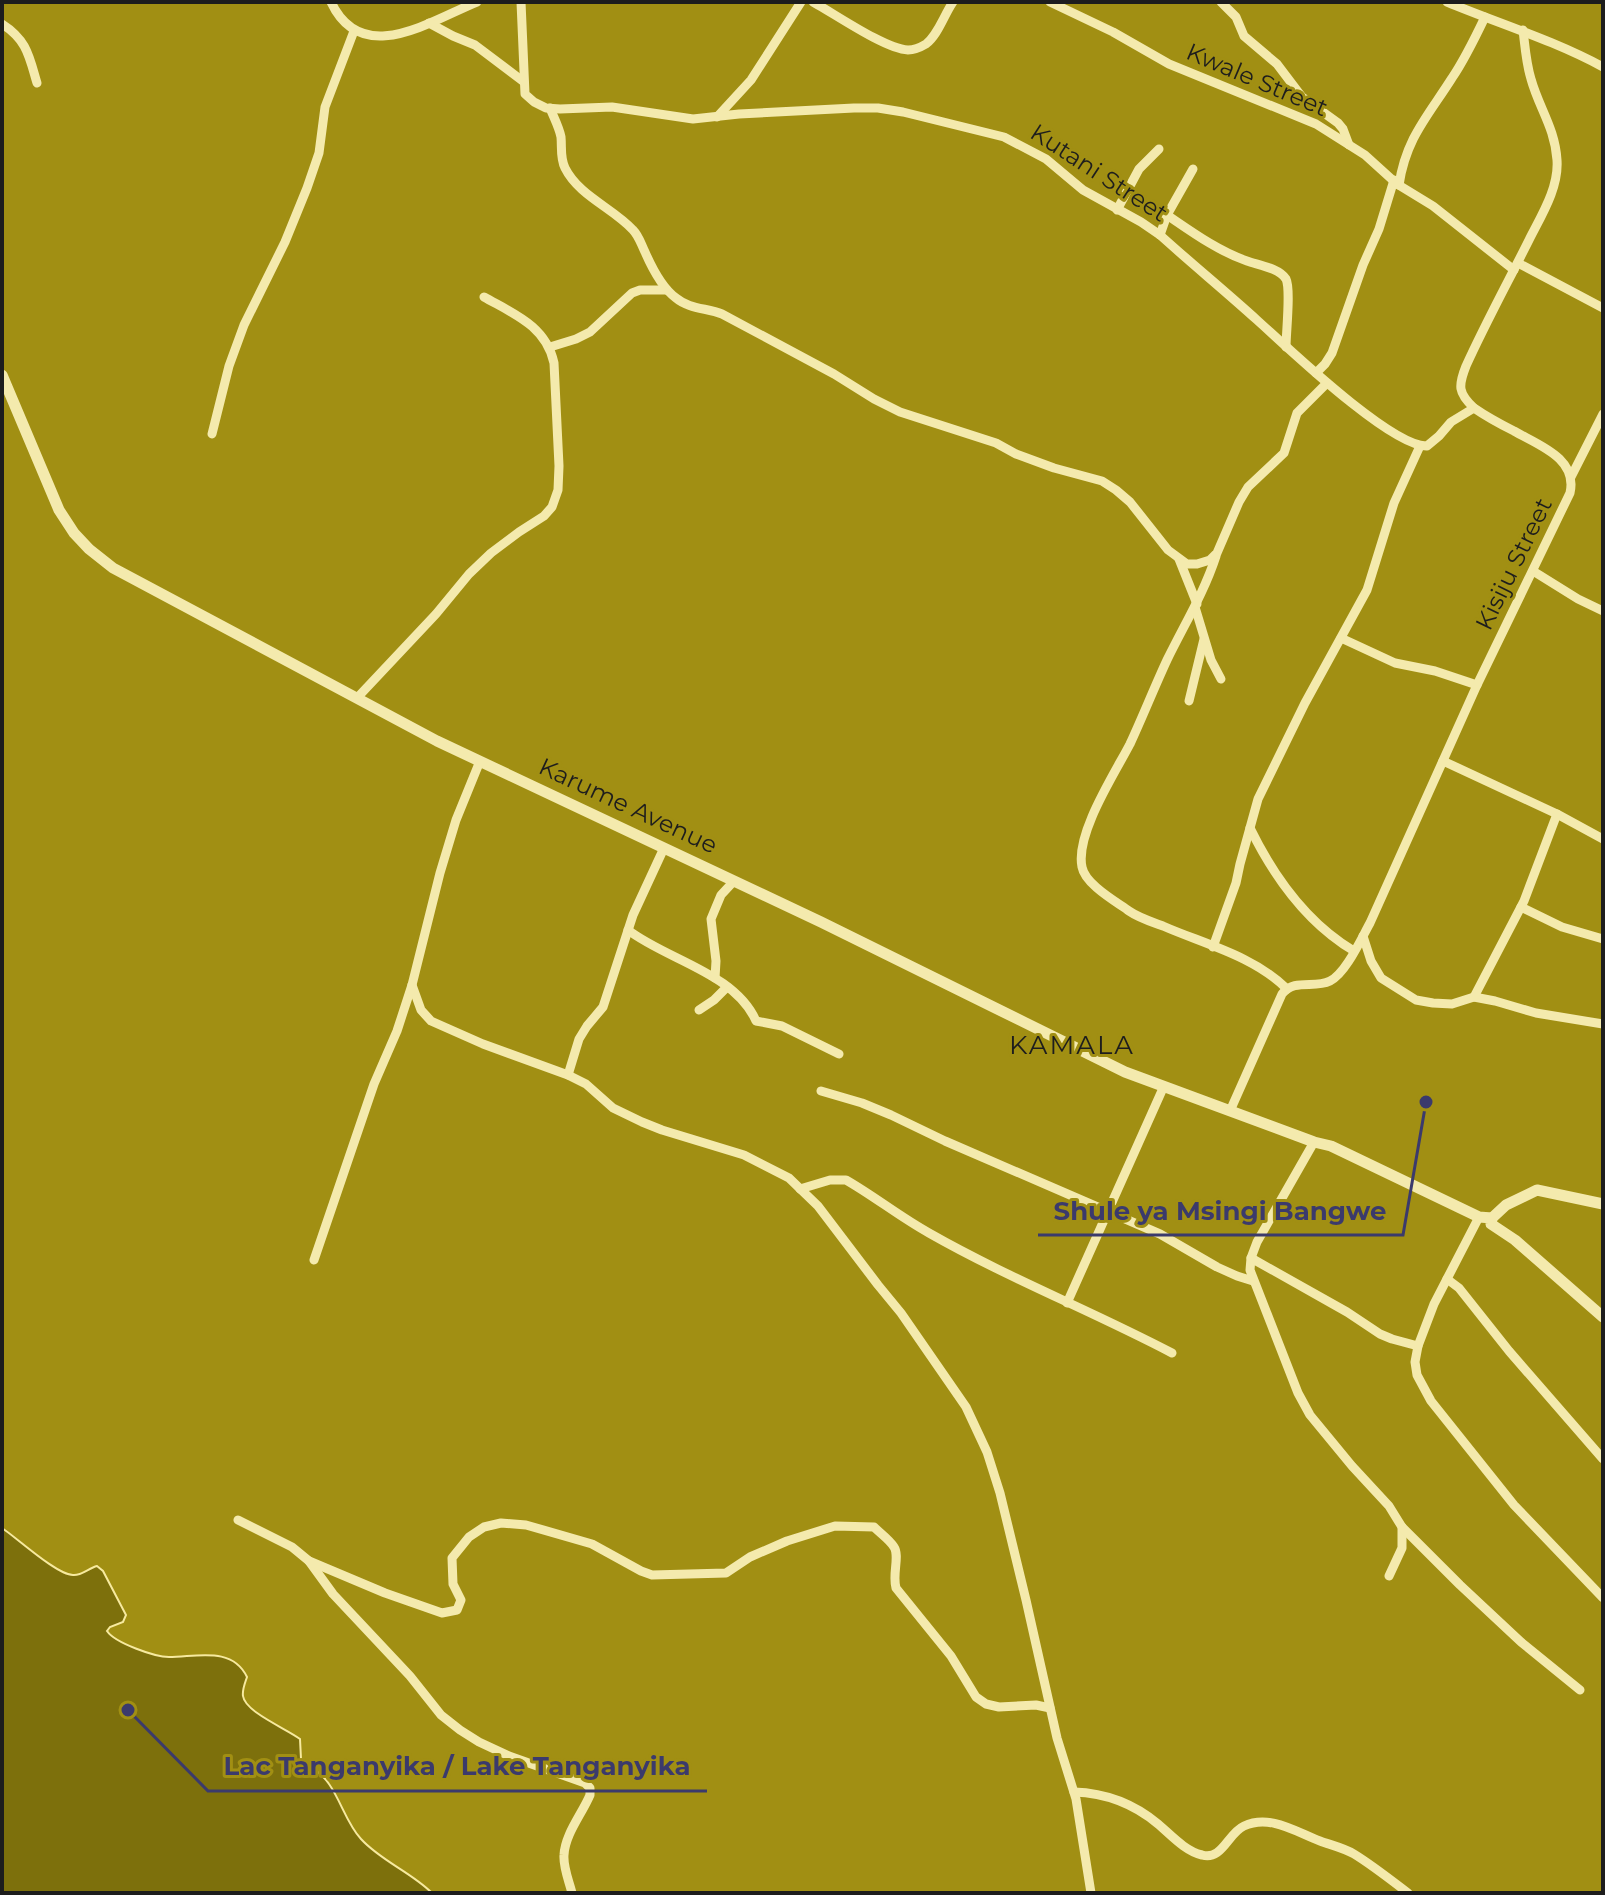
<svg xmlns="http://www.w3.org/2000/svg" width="1605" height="1895" viewBox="0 0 1605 1895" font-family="Montserrat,sans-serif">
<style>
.water{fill:#7d700c;stroke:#f7ea9f;stroke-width:2}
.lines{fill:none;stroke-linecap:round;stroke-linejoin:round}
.minor{stroke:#f4eaad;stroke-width:9}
.tertiary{stroke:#f4eaad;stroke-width:11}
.labels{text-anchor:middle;stroke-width:6;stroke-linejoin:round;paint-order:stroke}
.street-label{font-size:24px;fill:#1d1d1d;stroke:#a18f13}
.neighbourhood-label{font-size:26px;letter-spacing:2px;fill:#1d1d1d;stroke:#a18f13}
.leader{fill:none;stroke:#3b3a6c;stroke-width:3}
.callout-dot{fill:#3b3a6c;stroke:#a18f13;stroke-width:3}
.callout-label{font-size:26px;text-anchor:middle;font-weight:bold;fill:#3b3a6c;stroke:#a18f13;stroke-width:6;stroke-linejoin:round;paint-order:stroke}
</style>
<rect width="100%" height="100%" fill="#a18f13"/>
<!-- water -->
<path class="water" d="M2,1528C17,1538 57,1575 73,1575C81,1576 89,1568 97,1566L103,1571L126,1615L123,1622L110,1627L107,1631C115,1643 155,1657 169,1657C197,1657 232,1646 247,1677C245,1683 242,1690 243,1696C245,1712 287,1729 300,1739L301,1759C311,1767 322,1773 329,1784C341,1801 347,1824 361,1839C381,1861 411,1872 432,1893H2Z"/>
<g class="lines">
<!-- minor -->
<g class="minor">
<path d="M331,2C362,68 430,21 477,2"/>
<path d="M521,2L525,94L534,102L546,108L560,109L612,107L693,119L739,114L854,108H878L903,112L1004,137L1046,159L1083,190L1141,222L1160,235C1192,264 1225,291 1257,320C1286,346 1391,447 1427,446L1439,436L1451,422L1474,408"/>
<path d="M813,2C835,14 885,49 908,50C913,50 921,47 926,44C938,35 944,15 953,2"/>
<polyline points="1050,2 1113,32 1169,64 1316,124 1365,155 1397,184 1433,206 1514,270"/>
<polyline points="1221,2 1236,17 1244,36 1277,64 1302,97 1338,123 1343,129 1349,145"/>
<path d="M1447,2C1500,24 1553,40 1603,67"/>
<polyline points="429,23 453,36 475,45 524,82"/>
<path d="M2,24C27,40 29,56 37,83"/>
<path d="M550,108C554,118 559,127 561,137C562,148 560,158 565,168C579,196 613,208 633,230C639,236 641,244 645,252C652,268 662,288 676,298C689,309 707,308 722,314L834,374L874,399L900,412L996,443L1016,454L1054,468L1102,481L1116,490L1130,502L1168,550L1187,564H1197L1210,560L1217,553L1239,502L1248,487L1284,453L1297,413L1327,383"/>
<polyline points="717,117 751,80 801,2"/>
<path d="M1399,185C1406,138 1428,116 1452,78C1465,59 1475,38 1485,17"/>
<polyline points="1117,210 1139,169 1159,149"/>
<path d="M1167,215C1192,232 1218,251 1247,261C1258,265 1279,268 1286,279C1291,289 1286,333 1286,347"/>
<polyline points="1160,235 1167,215 1193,169"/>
<polyline points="1518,263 1603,308"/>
<polyline points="550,347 576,339 590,332 632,293 640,290 667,290"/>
<polyline points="1316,373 1325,364 1332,353 1363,265 1379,229 1394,180"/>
<polyline points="212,434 229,366 244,325 285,242 307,188 319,153 325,107 354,31"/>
<polyline points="1571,477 1603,414"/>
<path d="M1216,556C1204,593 1184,625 1167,660C1154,688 1143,716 1130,744C1115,773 1075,834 1082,867C1085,884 1115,901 1129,911C1139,918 1152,922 1163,926C1204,944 1254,956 1287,989"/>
<polyline points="1179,559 1197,604"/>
<polyline points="1533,571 1578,599 1603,611"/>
<polyline points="1195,607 1211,660 1221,679"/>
<polyline points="1341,638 1395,663 1435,671 1477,685"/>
<path d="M357,698L436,614L469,574L491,553L519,532L544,516L552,507L558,490L559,466L554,363C546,326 514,314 484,297"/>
<polyline points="1189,701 1204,639"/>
<polyline points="1443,761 1557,814 1603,839"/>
<path d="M1250,828C1274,877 1307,923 1354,951"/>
<polyline points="1521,907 1562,927 1603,939"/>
<path d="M628,930C667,960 735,973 756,1021L782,1026L839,1054"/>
<polyline points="1363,936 1371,961 1381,978 1416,1000 1433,1003 1452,1004 1474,997 1495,1001 1536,1013 1603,1024"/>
<polyline points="1213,947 1236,883 1240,864 1258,799 1305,703 1367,590 1394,503 1420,446"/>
<polyline points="715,978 716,961 711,919 721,895 734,881"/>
<polyline points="412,985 421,1010 431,1021 483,1044 568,1075 586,1084 613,1108 642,1122 662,1130 744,1155 789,1178 818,1206 878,1285 901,1313 966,1407 987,1452 1000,1493 1026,1600 1057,1738 1076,1799 1091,1893"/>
<polyline points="1474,997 1524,901 1557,814"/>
<polyline points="699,1010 714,1000 727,987"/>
<polyline points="568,1075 579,1039 587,1026 603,1007 633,915 664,848"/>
<polyline points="821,1091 862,1103 891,1115 945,1141 1160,1234 1217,1267 1237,1276 1253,1281"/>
<path d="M1230,1111L1282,994C1295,978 1314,989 1330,981C1346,973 1361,939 1370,923L1477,685L1570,493C1578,458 1538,445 1514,431C1500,424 1487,417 1474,408C1458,393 1458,386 1466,366C1485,324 1508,282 1529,240C1541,216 1559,188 1557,160C1555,128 1539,108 1531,79C1526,63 1525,46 1523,30"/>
<polyline points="1314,1142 1257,1242 1251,1258 1250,1270 1298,1393 1310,1415 1352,1466 1389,1506 1402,1527 1402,1548 1389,1576"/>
<path d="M800,1189L830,1180H846C874,1196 900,1217 929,1233C1008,1278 1092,1311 1172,1353"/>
<polyline points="1479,1217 1434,1304 1418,1346 1415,1362 1417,1375 1431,1401 1514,1505 1603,1598"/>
<polyline points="1251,1258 1347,1312 1380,1334 1392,1339 1418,1346"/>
<polyline points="314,1260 374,1084 397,1031 412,985 440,873 456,820 480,761"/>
<polyline points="1447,1279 1459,1288 1509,1351 1603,1459"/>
<polyline points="1067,1303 1164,1086"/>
<path d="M238,1520L292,1547L309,1561L333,1594L410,1676L441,1715L460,1730L479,1742L509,1756L585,1783L590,1788V1795C582,1814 565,1834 564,1855C563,1867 569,1881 572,1893"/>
<polyline points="1402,1527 1460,1585 1521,1642 1580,1690"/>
<path d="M309,1561L385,1593L442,1613L457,1610L461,1600L453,1584L452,1558L469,1537L484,1527L501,1523L526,1525L592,1544L641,1571L652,1575L726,1573L750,1557L787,1541L835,1526L874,1527C880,1533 890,1540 894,1547C900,1556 892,1574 896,1588L951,1656L976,1697L986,1704L999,1707L1036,1705L1050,1708"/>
<path d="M1074,1792C1105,1793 1133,1803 1158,1824C1171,1835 1185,1851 1202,1855C1222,1861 1228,1833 1244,1826C1270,1814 1296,1832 1320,1841C1331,1845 1344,1848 1354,1854C1372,1865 1391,1880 1408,1893"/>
</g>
<!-- tertiary -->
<g class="tertiary">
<polyline points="2,375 59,510 74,533 89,549 113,568 437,741 821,922 1125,1072 1314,1142 1331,1146 1479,1217 1492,1218 1491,1224 1515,1240 1603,1317"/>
<polyline points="1492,1218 1506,1205 1537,1190 1603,1204"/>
</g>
</g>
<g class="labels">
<!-- street labels -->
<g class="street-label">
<text transform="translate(1257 80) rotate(23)" y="8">Kwale Street</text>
<text transform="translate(1099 173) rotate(33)" y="8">Kutani Street</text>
<text transform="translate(1514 564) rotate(-64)" y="8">Kisiju Street</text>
<text transform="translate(628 806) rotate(25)" y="8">Karume Avenue</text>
</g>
<!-- neighbourhood labels -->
<g class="neighbourhood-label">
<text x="1072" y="1054">KAMALA</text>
</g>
</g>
<!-- callouts -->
<path class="leader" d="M1426 1102L1403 1235H1038M128 1710L208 1791H707"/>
<g class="callout-dot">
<circle cx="1426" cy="1102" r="8"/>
<circle cx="128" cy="1710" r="8"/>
</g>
<g class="callout-label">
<text x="1220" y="1220">Shule ya Msingi Bangwe</text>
<text x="457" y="1775">Lac Tanganyika / Lake Tanganyika</text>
</g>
<!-- border -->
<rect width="1605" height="1895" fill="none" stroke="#1d1d1d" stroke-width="8"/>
</svg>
